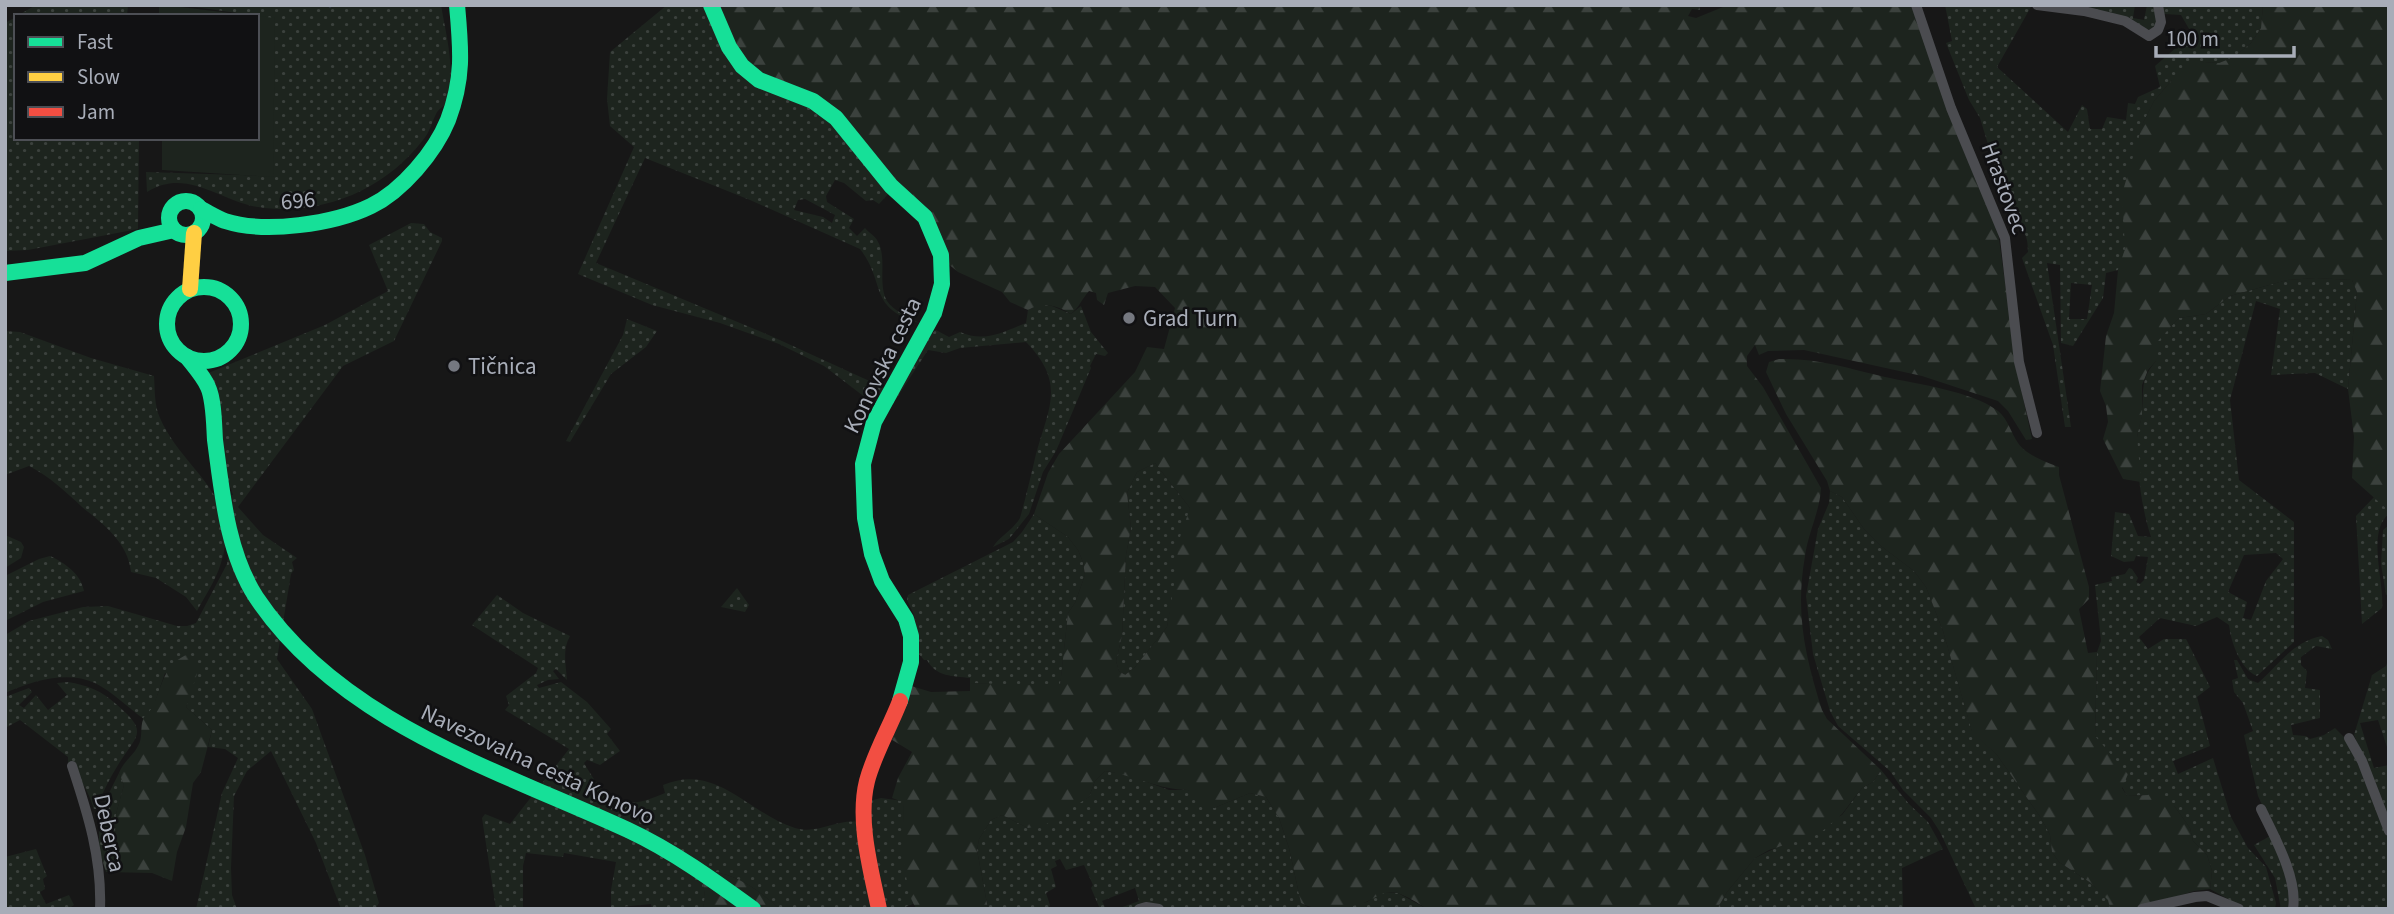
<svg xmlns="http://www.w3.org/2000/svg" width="2394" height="914" viewBox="0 0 2394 914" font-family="'Source Sans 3',sans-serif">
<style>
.grass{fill:url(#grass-dots);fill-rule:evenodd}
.forest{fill:url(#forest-firs);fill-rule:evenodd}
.park{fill:#1d241e}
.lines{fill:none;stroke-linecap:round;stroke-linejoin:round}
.stream{stroke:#2a3239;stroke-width:2.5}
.street{stroke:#4b4c50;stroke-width:10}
.fast{stroke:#16e098;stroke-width:16}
.slow{stroke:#ffcf43;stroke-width:16}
.jam{stroke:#f24e42;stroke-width:16}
.poi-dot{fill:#757880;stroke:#111113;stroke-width:2.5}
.labels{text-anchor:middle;stroke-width:5;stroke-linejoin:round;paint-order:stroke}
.street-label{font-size:23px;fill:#a8adb8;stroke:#111113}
.poi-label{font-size:23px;fill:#a8adb8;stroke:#111113;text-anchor:start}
</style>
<defs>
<pattern id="grass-dots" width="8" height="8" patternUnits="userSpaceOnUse" patternTransform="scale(1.75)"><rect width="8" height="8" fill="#1d241e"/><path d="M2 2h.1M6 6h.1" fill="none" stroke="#3b413d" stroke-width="1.8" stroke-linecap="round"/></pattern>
<pattern id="forest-firs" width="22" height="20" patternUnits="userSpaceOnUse" patternTransform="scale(1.75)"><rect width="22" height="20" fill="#1d241e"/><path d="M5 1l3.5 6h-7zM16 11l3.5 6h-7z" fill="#3b413d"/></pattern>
</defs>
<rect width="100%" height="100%" fill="#171717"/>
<!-- grass -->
<g class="grass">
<polygon points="36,5 128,5 127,16 17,16"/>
<path d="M181,5H441C446,35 456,70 447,100C446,106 441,107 437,112C432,121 430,132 423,140C385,190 320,217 258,207C220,201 186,167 147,192L146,172L272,176L257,16Z"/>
<path d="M667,5H707L823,112L890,192L879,204L873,200L866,201L844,183L835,180L826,196L827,202L854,219L849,228L857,236L865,228C868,232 875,236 877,240C888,257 877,283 887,301C894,312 909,316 919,323C867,307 887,284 860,249L750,200L645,158L596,263L771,336L887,389L877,400L866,398L824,366L779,344L720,323L652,305L578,274L634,147L610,126L607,99L610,52ZM805,199L835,215L832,223L823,217L794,210L798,200Z"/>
<path d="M1945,5H2032L1997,67L2068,132L2082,105L2087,109L2090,129H2102L2107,117L2126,120L2128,103L2135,104L2138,97L2160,87L2155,66L2192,34L2181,15L2164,14L2161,5H2263L2261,28L2251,43L2234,57L2219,63L2204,62L2171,81L2154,101L2143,123L2124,257L2118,270L2106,273L2103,298L2073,346L2061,343L2060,265L2047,263L2071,427H2065L2053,345L2022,258L2028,252C2028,237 2025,228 2011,221L2006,205L2010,194L2006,182L1997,174L1980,118L1969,100L1946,43L1952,41ZM2071,283L2092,285L2087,319H2069Z"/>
<polygon points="2049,5 2135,5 2133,18 2144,20 2147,5 2156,5 2157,25 2153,30 2145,29"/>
<polygon points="16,17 16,138 139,138 138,229 28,250 5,251 5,23"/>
<path d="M411,223L424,224L430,232L442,238V241L394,341L343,366L238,507L263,535L297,558L292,562L294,570L291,574L277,659L312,709L365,855L379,903L375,909H341L316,843L271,751L247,771L234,796L231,868L232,895L237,909H196L222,793L238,758L225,749L208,747L212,730L186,707L189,695L165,673L153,708L144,719C127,707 113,692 95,683C67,670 32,681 5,693V635L29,621L83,607L108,606L177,626H187L196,623L227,564L230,540L221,497L233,495L209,426L201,376L325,325L388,291L369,245Z"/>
<path d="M2316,278L2352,280L2357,292L2348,389L2315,373L2271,375L2280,309L2256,301L2230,400L2239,480L2294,522V642L2257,676C2240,669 2231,642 2229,625L2217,617L2196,626L2160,618L2139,637L2148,649L2164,639H2186L2210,687L2197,697L2210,746L2173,761L2178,774L2213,758L2231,817L2248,848L2266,867L2276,903L2275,909H2246L2210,889L2212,871L2207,855L2193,841L2190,828L2175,807L2148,795L2127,796L2095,736L2097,652L2101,641L2095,585L2112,581L2111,577L2125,574L2129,568L2132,569L2138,578L2136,582L2140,584L2144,580L2148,557L2136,556L2134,561L2124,562L2111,556L2115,512L2129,514L2138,536L2151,537C2141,506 2137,471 2137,439C2137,430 2142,421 2142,412C2144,390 2140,379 2156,361L2155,343L2179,318L2206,314L2230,296L2287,280ZM2276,553L2283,559L2266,581L2251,620L2243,618L2247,602L2228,592L2244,555Z"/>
<path d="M1039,304L1052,306L1071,314L1081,306L1091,332L1108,353L1105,356L1096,354L1090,366L1091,368L1056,451L1043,472L1029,514L1009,539L993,547C1000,536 1013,530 1020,518C1026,497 1031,475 1036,454C1049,407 1066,383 1026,342L960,348L946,353L928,350L887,413L930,335L936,330L949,337L960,332C984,343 1003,332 1026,323L1028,310Z"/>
<polygon points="627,319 657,331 646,347 611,374 570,442 566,441 623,335"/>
<path d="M5,331L20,332L91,358L154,376C155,389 154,405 160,418C183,471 243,495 221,563C216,580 205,596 197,611L186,597L156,578L131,572C128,542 103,524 82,507C65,491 50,477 29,466L5,475Z"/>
<polygon points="1155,463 1190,508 1167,627 1135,667 1125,675 1119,671 1116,661 1122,636 1126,555 1131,528 1127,493 1137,472"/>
<polygon points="1830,491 1842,497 1864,529 1881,546 1914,571 1926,587 1943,631 1972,731 1997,755 2041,818 2050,835 2052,852 2059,862 2091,883 2109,900 2110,908 1976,909 1940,832 1931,818 1903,790 1890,771 1838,726 1830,711 1813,654 1806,596 1818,529 1829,503"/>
<path d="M2375,496L2389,511V514C2366,531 2385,584 2382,608L2362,624L2356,516Z"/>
<path d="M1034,514L1068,537L1078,550L1083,562L1085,575L1075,603L1068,613L1060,687L970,683V678C953,676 936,677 927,660H924L918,653L917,631L914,615L907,600L908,595L1013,542L1022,532Z"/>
<polygon points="2389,525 2389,593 2386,595 2381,564 2383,530"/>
<polygon points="5,535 21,542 24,547 21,558 5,568"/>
<path d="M50,556C65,563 81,574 84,591L43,602L5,621V576L39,559Z"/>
<polygon points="737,588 749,605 745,612 721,607"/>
<path d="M497,595L523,613L570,636C562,650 566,665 567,680L556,669L553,671L559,679L548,680L537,685L539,688L561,682L587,702L611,729L607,734L620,751L600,765L587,760L584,763C607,803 620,813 665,793L663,785C716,762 748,813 795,828C817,835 837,819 858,822L874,909H780C758,890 740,876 711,871L703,883L705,897L703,909H652L651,904L611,908V890L616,862L564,853L563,857L526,853L523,866V909H496L482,818L485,814L510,824L569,749L505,710L509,705L506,696L536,673L538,668L472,625Z"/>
<path d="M2322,636L2328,640L2332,649L2316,646L2301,657V665L2307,671L2305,688L2320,690V718L2291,725L2293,735L2306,736L2310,739L2324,735L2335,728L2347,740L2379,811L2389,838V909H2298L2268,818L2258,796L2244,735L2253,731L2243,703L2234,692L2232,680L2238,678L2234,660H2237L2248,679L2258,683C2280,664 2292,642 2322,636Z"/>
<polygon points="2389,657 2389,753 2378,720 2360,723 2374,768 2389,765 2389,821 2354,735 2372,675 2386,666"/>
<path d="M68,682C87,685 102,691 116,704C150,733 137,734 118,765C109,779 102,794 96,809H94C88,792 82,778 68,767V757L20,720L5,728V697L29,688L32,692L19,705L24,708L36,695L48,710L67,695L57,683Z"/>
<polygon points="1881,770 1909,804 1928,822 1943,849 1902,868 1903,909 1717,909 1727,892 1755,858 1842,815 1862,788 1873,782"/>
<path d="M1105,771L1125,774L1169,790H1188L1214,808L1250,793L1266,797L1279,818L1289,848L1301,903L1311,909H1164C1148,902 1135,909 1117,909L1139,901L1135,888L1102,901L1106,909H1100L1091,888L1093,885L1084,865L1066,870L1060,859L1055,861L1057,866L1051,869L1056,887L1046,893L1050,905L1048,909H988L977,850L979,839L991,820L1002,815L1028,828L1089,797L1095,781Z"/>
<polygon points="119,773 124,785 116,814 115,845 109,853 101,856 99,852 99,813"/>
<polygon points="881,798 903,801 906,874 913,904 900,909 880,909 869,801"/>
<polygon points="2270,836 2281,856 2292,909 2281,909 2275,878 2254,845"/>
<polygon points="36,849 47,876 43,879 45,889 40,892 46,904 69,895 74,905 68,909 5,909 5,857"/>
<polygon points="1382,892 1398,893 1427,909 1328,909 1367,902"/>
</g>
<!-- forest -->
<g class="forest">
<path d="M714,5H1699L1700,10L1692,9L1688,16L1696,18L1728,5H1912L1963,150L1996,217L2017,371L2032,439L2026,440L2008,411L1998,401L1922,376L1804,350L1768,351L1759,355L1755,345L1747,356V366L1763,387L1821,488C1820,511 1808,533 1805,556C1795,613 1805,656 1822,710L1827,719L1881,770L1873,782L1862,788L1842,814L1819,834L1769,850L1755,858L1727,892L1717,909H1427C1418,903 1407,896 1397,893C1383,890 1378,897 1366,902C1347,909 1319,913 1301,903L1289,848L1279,818L1266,797L1250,793L1214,808L1204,807L1188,790C1159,790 1134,775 1105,771L1095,781L1089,797L1045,825L1028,828L1002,815L991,820L979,839L977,850L988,909H917C901,890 904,827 903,802L892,798L898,778L912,752L889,738L908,685L931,692L970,691V683L1060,686L1068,613L1075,603L1085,575L1083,562L1078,550L1068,537L1034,514L1048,473L1059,454L1135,372L1147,347L1164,349L1175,308L1155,287L1135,286L1108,293L1104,305L1097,300L1096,293L1089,291C1081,300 1081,305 1071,314C1056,305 1043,302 1028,310L1010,302L1002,292L958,272L946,262L942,242L888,178L852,129L776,86L749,66ZM1155,463L1190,508L1179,540L1174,585L1167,627L1135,667L1125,675L1119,671L1116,661L1122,636L1126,555L1131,528L1127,493L1137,472Z"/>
<polygon points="2263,5 2389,5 2389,511 2352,478 2354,437 2348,389 2357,292 2352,280 2316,278 2287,280 2230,296 2206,314 2179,318 2156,343 2156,361 2148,370 2142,385 2142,416 2137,436 2141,482 2123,479 2103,439 2108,422 2106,406 2100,391 2106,336 2114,313 2118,270 2125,249 2122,194 2143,123 2154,101 2171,81 2188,66 2204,62 2219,63 2234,57 2251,43 2261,28"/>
<path d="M1779,359C1818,358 1847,368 1885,377C1917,384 1972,391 1998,411C2008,419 2011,433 2018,443C2025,454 2047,463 2059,467V475L2089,587V599L2079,609L2088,653L2097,652L2095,736L2128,774L2122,788L2127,796L2148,795L2153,792L2163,797L2175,807L2190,828L2193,841L2207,855L2212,871L2210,889L2194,891L2142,907L2110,908L2108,900L2091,883L2059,862L2052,852L2050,835L2041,818L1997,755L1972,732L1943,631L1926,587L1914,571L1881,546L1864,529L1842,497L1830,491L1827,481L1786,414L1766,372L1769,362Z"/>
<path d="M189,654L196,659L197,674L186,707L212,730L201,772L193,783L186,827L177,852L172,881L152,873L106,872L101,856L109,853L115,845L116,814L124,785L119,773C123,762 133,756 138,746C143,738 140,728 143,719C145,714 151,711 153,706C163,684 164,663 189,654Z"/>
<path d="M711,871C740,876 758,890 780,909H703L705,897L703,883Z"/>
</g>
<!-- park -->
<g class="park">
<polygon points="159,5 165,5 255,16 159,16"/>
<polygon points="257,16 275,18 273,177 162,170 162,138 257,138"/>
</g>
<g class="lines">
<!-- stream -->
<polyline class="stream" points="329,5 330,7"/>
<!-- street -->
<g class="street">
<polyline points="1916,5 1951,108 2005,238 2019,362 2037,433"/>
<polyline points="2037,5 2084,11 2125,21 2149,36 2158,30 2161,22 2158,5"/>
<polyline points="2349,738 2362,761 2389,831"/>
<path d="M72,766C88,814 102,859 100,909"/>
<path d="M2261,809C2274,836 2298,878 2293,909"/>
<polyline points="1139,909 1146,907 1159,909"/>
<polyline points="2142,909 2195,897 2207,896 2239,909"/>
</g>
<!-- fast -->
<g class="fast">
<polyline points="711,5 729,47 742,66 759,80 813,101 836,118 891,186 925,217 941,255 942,284 934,313 874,422 863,464 865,518 872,554 882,581 906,619 911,636 911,662 900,701"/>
<circle cx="186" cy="218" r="17"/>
<path d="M201,209C209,213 217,218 225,221C265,234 334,224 371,206C402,191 435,152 448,120C464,78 461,49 457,5"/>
<polyline points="5,273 85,263 139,238 174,230"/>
<circle cx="204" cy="324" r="37"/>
<path d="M187,357C194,366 204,377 208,387C214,400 214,425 215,440C222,492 227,552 256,597C339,722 498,770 628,830C673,851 713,880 753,909"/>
</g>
<!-- slow -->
<polyline class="slow" points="190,289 194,233"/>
<!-- jam -->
<path class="jam" d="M879,909C871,870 857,821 867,781C874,754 890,727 900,701"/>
</g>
<!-- markers -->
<g class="poi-dot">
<circle cx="1129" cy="318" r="7"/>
<circle cx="454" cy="366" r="7"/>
</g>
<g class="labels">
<!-- street labels -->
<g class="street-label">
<text transform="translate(2005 188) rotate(70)" y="8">Hrastovec</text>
<text transform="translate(298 200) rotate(-5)" y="8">696</text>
<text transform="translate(882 365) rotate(-64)" y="8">Konovska cesta</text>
<text transform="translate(538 764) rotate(25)" y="8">Navezovalna cesta Konovo</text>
<text transform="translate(110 833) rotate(78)" y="8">Deberca</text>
</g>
<!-- poi labels -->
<g class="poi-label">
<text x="1143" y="326">Grad Turn</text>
<text x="468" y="374">Tičnica</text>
</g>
</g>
<!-- border -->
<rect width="2394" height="914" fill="none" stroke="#a8adb8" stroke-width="14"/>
<!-- legend -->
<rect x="14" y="14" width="245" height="126" fill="#111113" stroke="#4d4f55" stroke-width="2"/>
<rect x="28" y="37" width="35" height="10" fill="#16e098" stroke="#4d4f55" stroke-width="2"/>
<text x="77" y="49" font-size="21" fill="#a8adb8">Fast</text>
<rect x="28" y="72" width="35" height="10" fill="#ffcf43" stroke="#4d4f55" stroke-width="2"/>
<text x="77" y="84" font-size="21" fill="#a8adb8">Slow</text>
<rect x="28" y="107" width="35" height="10" fill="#f24e42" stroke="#4d4f55" stroke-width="2"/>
<text x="77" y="119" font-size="21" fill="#a8adb8">Jam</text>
<!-- scale -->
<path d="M2156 46v10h138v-10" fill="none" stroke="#a8adb8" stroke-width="3.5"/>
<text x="2166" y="46" font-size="21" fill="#a8adb8" stroke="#111113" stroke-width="5" paint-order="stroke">100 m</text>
</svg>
